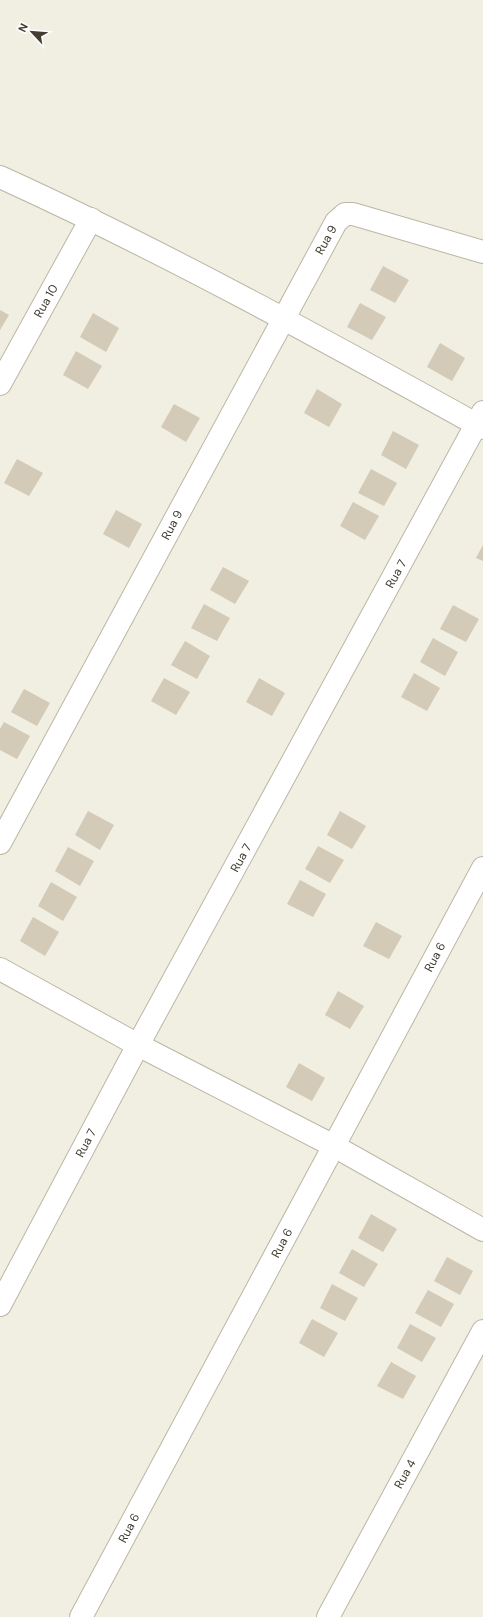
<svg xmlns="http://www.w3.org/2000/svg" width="483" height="1617" viewBox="0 0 483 1617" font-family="'DM Sans',sans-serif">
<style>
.building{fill:#d3cab7}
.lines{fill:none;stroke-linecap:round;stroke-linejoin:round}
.street-casing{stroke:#bdb6a5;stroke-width:24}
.street{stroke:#fff;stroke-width:22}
.labels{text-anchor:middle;stroke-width:3.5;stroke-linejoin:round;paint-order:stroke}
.street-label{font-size:12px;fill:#433d32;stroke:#fff}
</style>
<rect width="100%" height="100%" fill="#f1eee2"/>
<!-- building -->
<g class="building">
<polygon points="383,266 409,280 395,303 370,290"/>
<polygon points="360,303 386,317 372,340 347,327"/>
<polygon points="0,310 9,315 0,330"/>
<polygon points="93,313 119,328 106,352 80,337"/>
<polygon points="440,343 465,358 452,381 427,367"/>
<polygon points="76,351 102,366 88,389 63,375"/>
<polygon points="317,389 342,404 329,427 304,413"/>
<polygon points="174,404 200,418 186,442 161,427"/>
<polygon points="393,431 419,445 406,469 381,455"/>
<polygon points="17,459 43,473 29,496 4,483"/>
<polygon points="371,469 397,483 384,506 358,493"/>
<polygon points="353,502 379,516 365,540 340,526"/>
<polygon points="116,510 142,524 129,548 103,534"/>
<polygon points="483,545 483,561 476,558"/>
<polygon points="223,567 249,581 235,604 210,590"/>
<polygon points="204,604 230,618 217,641 191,628"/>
<polygon points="453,605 479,619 466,642 440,629"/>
<polygon points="433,638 458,652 445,676 420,662"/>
<polygon points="185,641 210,656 197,679 171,665"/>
<polygon points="414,673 440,688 427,711 401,697"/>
<polygon points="164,678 190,692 176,715 151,701"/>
<polygon points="259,678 285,693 272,716 246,702"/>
<polygon points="24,689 50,703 37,726 11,712"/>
<polygon points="4,722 30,736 17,759 0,750 0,729"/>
<polygon points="88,811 114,825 100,850 75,835"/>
<polygon points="340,811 366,826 352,849 327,835"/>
<polygon points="318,846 344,860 330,883 305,869"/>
<polygon points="68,847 94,861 80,886 55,871"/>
<polygon points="300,880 326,894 313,917 287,904"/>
<polygon points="51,882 77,897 63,921 38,906"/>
<polygon points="33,917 59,932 45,956 20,941"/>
<polygon points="376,922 402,936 389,959 363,946"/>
<polygon points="338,991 364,1006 350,1029 325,1015"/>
<polygon points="299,1063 325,1078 312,1101 286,1087"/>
<polygon points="371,1214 397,1229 383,1252 358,1238"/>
<polygon points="352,1249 378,1264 364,1287 339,1273"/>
<polygon points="447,1257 473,1271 460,1295 434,1281"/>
<polygon points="332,1284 358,1298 345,1321 320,1308"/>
<polygon points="428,1290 454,1304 441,1327 415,1313"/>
<polygon points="312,1319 338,1333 324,1357 299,1343"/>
<polygon points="410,1324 436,1338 422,1362 397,1348"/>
<polygon points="391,1362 416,1376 403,1399 377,1386"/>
</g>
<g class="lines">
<!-- street casing -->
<g class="street-casing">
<g id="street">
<path d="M0,177C165,252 324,340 483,428"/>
<polyline points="0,384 91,219"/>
<polyline points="0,843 336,222 345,214 353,214 483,252"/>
<polyline points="0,969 138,1045 334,1146 483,1230"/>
<polyline points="0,1305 138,1045 483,412"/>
<polyline points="81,1617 483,868"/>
<polyline points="328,1617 483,1331"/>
</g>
</g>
<!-- street -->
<use href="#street" class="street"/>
</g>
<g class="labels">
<!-- street labels -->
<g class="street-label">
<text transform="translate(326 240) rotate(-61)" y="4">Rua 9</text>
<text transform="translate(46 301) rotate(-61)" y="4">Rua 10</text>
<text transform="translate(172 525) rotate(-62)" y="4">Rua 9</text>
<text transform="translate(396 574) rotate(-61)" y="4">Rua 7</text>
<text transform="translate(241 858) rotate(-61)" y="4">Rua 7</text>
<text transform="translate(435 957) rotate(-62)" y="4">Rua 6</text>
<text transform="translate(86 1143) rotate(-62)" y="4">Rua 7</text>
<text transform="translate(282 1243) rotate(-62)" y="4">Rua 6</text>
<text transform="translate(405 1474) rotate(-61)" y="4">Rua 4</text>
<text transform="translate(129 1528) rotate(-62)" y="4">Rua 6</text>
</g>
</g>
<!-- north arrow -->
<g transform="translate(32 32) rotate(296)" stroke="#ffffff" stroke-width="3" paint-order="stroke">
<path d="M0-3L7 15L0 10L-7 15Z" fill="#433d32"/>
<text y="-6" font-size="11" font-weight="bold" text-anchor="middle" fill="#433d32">N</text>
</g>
</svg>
